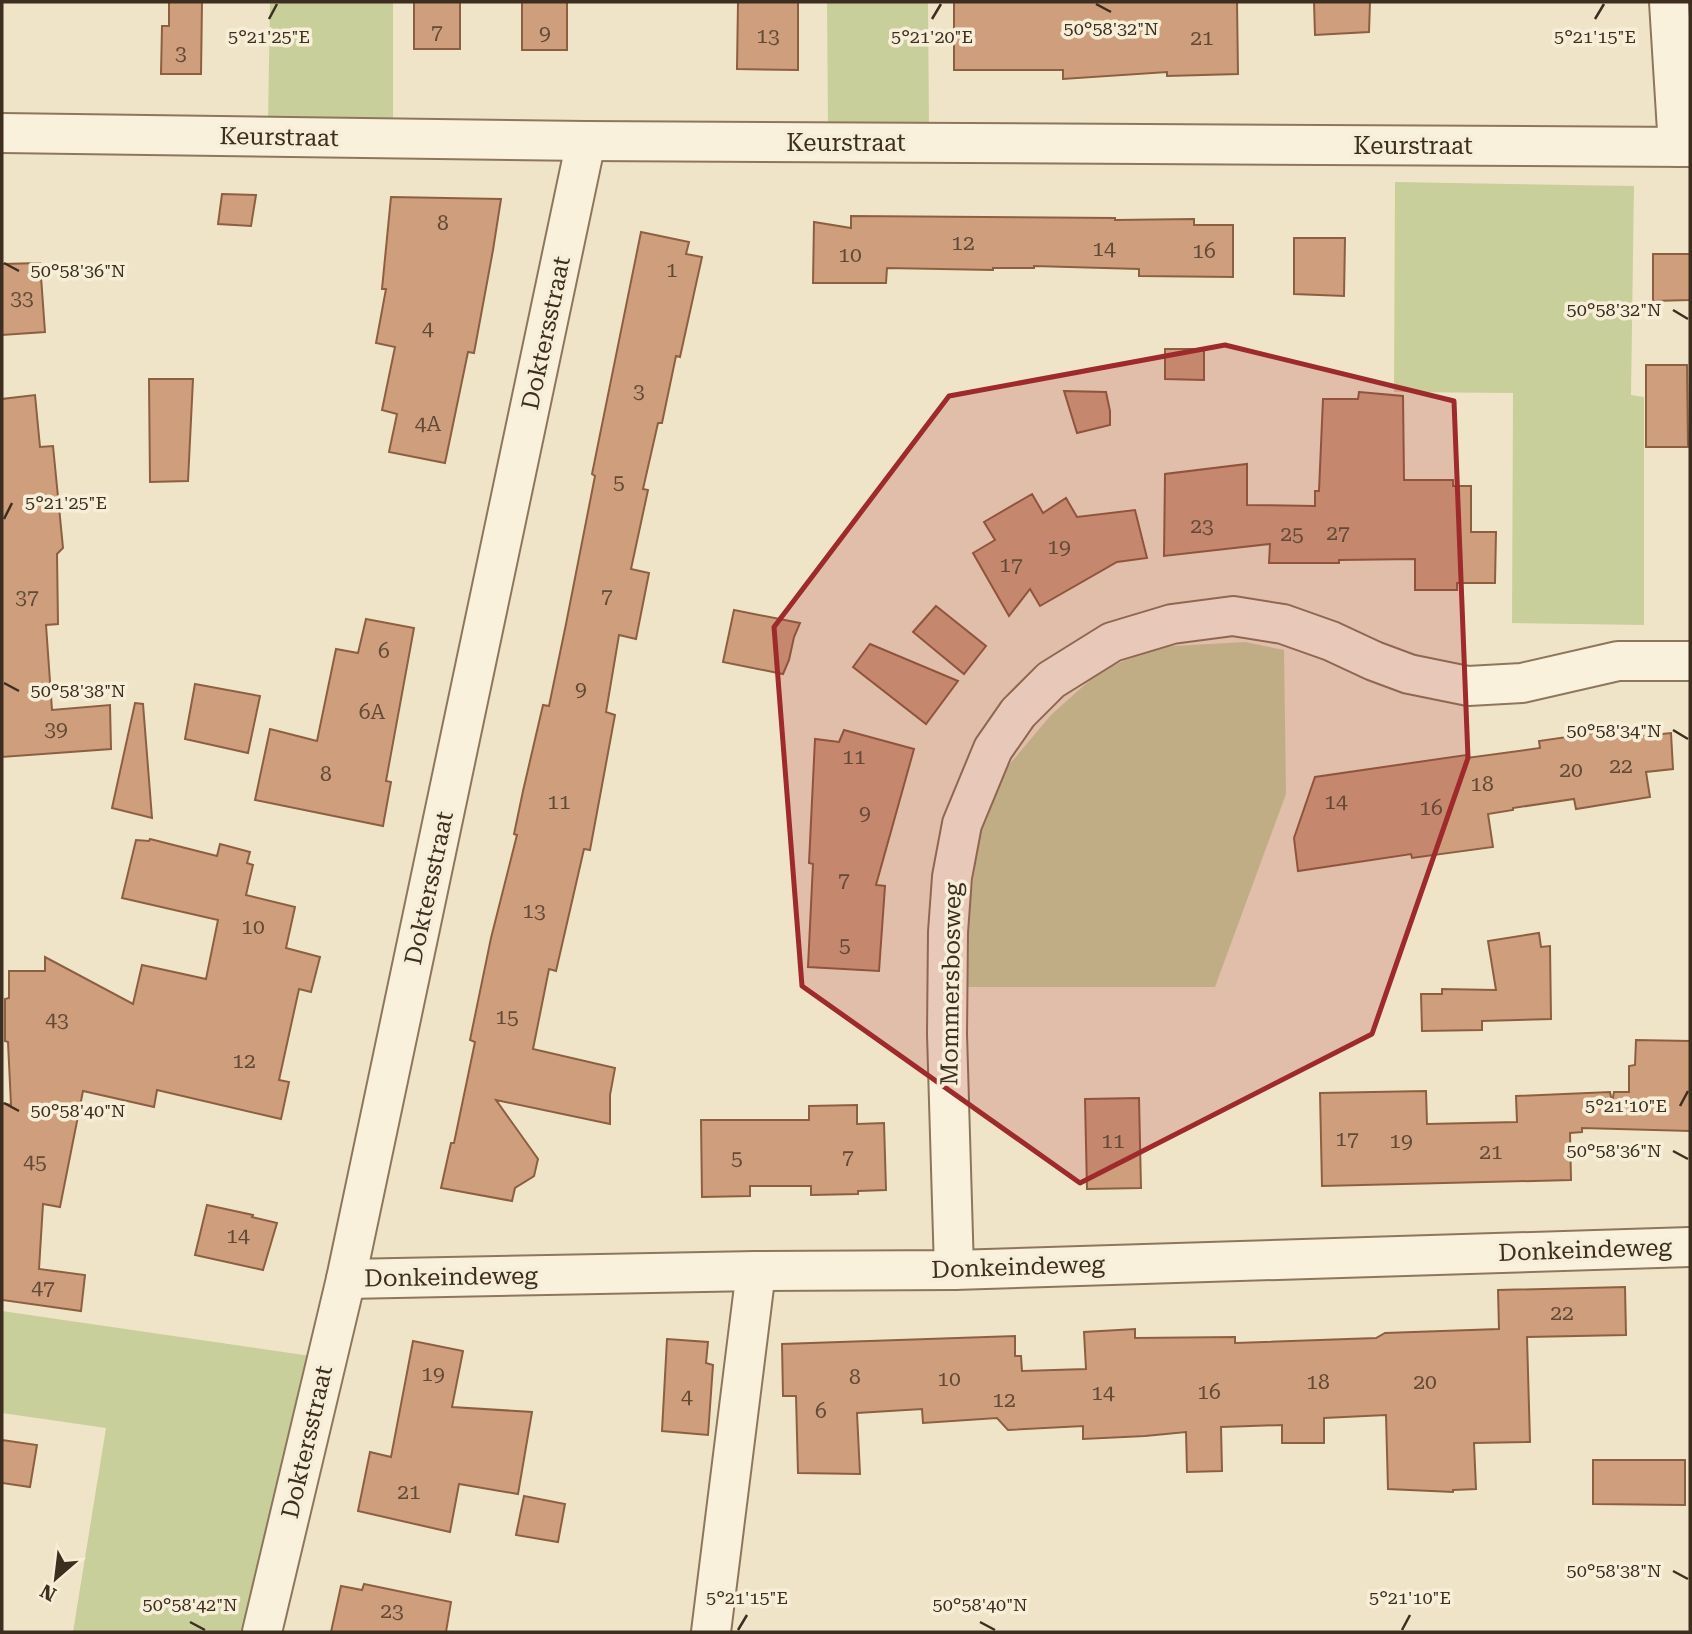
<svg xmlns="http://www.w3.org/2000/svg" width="1692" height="1634" viewBox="0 0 1692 1634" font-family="'Roboto Serif',serif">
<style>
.green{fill:#c9cf9b}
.building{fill:#cf9f7d;stroke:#8d5f41;stroke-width:2}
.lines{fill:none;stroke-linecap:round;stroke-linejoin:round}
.minor-casing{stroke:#8d765c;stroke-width:42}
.minor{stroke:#faf1dc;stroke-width:38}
.marked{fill:#9e2a2b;fill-opacity:0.2;stroke:#9e2a2b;stroke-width:5;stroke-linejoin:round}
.ticks{fill:none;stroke:#3d2e20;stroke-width:2.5}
.labels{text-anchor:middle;stroke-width:7;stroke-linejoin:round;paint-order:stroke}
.number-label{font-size:21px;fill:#624a37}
.street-label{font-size:24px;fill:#3d2e20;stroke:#f7eed8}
.ticks-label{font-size:18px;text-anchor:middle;fill:#3d2e20;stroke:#f7eed8;stroke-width:7;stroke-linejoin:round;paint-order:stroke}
</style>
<rect width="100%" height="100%" fill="#f0e4c8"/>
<!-- green -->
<g class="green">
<polygon points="270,2 393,2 393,124 268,121"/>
<polygon points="827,2 928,2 929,127 828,130"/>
<polygon points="1395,182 1634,186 1631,395 1644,397 1644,625 1512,623 1513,393 1394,392"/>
<polygon points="1245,642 1284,650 1286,794 1215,987 963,987 964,955 979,832 1008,766 1051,715 1100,671 1156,647"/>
<polygon points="2,1311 311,1356 244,1632 73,1632 106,1428 2,1413"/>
</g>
<!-- building -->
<g class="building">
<polygon points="169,2 202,2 201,74 161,74 162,26 169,26"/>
<rect x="414" y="2" width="46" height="47"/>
<rect x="522" y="2" width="45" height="48"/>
<polygon points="738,2 798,2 798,70 737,69"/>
<polygon points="954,2 1237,2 1238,74 1167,76 1167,72 1063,79 1063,70 954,70"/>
<polygon points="1314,2 1370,2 1369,32 1315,35"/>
<polygon points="222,194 256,195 251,226 218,224"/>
<polygon points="391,197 501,199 493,250 474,353 468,352 445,463 389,452 397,414 382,410 395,347 376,343 386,289 382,289"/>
<polygon points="851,216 1115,218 1115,220 1194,219 1194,225 1233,225 1233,277 1139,276 1139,269 1034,266 1034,268 993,268 993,270 887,268 886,283 813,283 814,222 851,228"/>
<polygon points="641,232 689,242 686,254 702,257 680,357 676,356 662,423 658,423 643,489 648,490 631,569 649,573 636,639 619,635 606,712 615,715 590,850 584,849 556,971 549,969 533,1049 615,1068 610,1095 610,1124 496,1100 538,1159 534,1176 515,1188 512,1201 441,1188 451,1143 454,1143 475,1042 470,1040 491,938 517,835 514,834 523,791 543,705 549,706 566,624 595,476 592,474"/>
<polygon points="1294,238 1345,238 1344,296 1294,294"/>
<polygon points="1653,254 1690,254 1690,300 1653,301"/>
<polygon points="40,263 45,332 2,335 2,264"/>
<polygon points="1165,349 1204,349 1204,380 1165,379"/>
<polygon points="1646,365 1687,365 1688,447 1646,447"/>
<polygon points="149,379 193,379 188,481 150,482"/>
<polygon points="1064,391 1106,392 1110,411 1110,425 1077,433"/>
<polygon points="1359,392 1403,396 1404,480 1453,480 1453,486 1471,486 1471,532 1496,532 1495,583 1457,583 1457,590 1415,590 1415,559 1339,560 1339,563 1269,563 1270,544 1164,556 1165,474 1247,464 1247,505 1315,506 1315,491 1319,491 1323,399 1358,399"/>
<polygon points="35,395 40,447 53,446 63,548 57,554 58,624 46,625 52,710 110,705 111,749 2,757 2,399"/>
<polygon points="1032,494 1043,513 1066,498 1077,517 1135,510 1147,558 1117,562 1040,606 1030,589 1009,616 973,553 995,540 984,522"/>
<polygon points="936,606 986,646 964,674 913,632"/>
<polygon points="734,610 800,623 794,637 789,660 783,674 723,662"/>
<polygon points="366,619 414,628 386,781 391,782 383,826 255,800 270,729 317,741 336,649 358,653"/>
<polygon points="870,644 958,681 926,724 853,667"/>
<polygon points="195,684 260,696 248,753 185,739"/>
<polygon points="135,703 143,704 152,818 112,808"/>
<polygon points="844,730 914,749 876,885 885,886 879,971 808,967 813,864 809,863 815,739 839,742"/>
<polygon points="1614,730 1615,734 1640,731 1641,736 1671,733 1673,769 1646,772 1650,797 1576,809 1574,799 1513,808 1513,810 1488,814 1493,847 1412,858 1411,854 1298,871 1294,838 1315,777 1466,755 1467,758 1540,748 1539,741"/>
<polygon points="150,839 217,856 220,844 250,852 247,863 253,865 246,895 295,907 286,948 320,957 311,992 299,989 279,1080 289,1082 281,1119 157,1090 154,1107 83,1091 60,1207 43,1204 39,1269 85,1275 81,1311 2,1300 2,1103 11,1105 8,1042 5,1041 5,999 9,998 9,971 45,971 45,957 133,1004 142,965 206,979 218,920 122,898 136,840 149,841"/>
<polygon points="1539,933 1541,947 1550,946 1551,1019 1482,1021 1482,1030 1422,1031 1421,994 1442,994 1442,989 1496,990 1488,941"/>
<polygon points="1636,1040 1690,1041 1690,1131 1582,1128 1582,1132 1570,1133 1571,1180 1322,1186 1320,1093 1426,1091 1427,1124 1517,1122 1516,1096 1610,1092 1612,1102 1614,1092 1629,1092 1629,1066 1635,1065"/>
<polygon points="1139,1098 1141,1188 1087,1189 1085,1099"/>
<polygon points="857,1105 857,1124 884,1123 886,1190 858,1191 858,1194 811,1195 811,1186 750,1186 750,1196 702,1197 701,1120 809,1120 809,1106"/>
<polygon points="207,1205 253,1215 252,1217 277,1223 263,1270 195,1255"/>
<polygon points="1625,1287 1626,1335 1527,1337 1530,1442 1474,1443 1476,1489 1453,1490 1453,1492 1388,1489 1386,1415 1324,1418 1324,1443 1282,1443 1282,1425 1221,1427 1222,1471 1187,1472 1186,1432 1145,1436 1083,1439 1083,1426 1008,1430 997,1418 923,1423 922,1409 857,1413 860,1474 798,1473 796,1396 783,1396 782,1344 1015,1336 1015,1356 1021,1356 1022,1371 1086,1369 1084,1332 1135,1329 1135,1338 1235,1337 1235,1343 1376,1338 1385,1333 1499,1329 1498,1290"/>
<polygon points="667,1339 708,1342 706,1363 713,1365 708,1435 662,1431"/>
<polygon points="413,1341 463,1351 452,1407 532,1412 518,1494 459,1484 450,1532 358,1511 370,1452 391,1457"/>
<polygon points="2,1440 37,1445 30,1487 2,1483"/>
<polygon points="1593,1460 1685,1460 1685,1505 1593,1504"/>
<polygon points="524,1496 565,1504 558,1542 516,1535"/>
<polygon points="364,1584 451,1602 446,1632 331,1632 341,1586 362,1590"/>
</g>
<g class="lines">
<!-- minor casing -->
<g class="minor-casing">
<g id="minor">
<polyline points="1669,2 1678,147"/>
<polyline points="2,133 586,141 1690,147"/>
<polyline points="954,1270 947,1034 948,932 952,877 962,824 993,749 1018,713 1051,680 1112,642 1172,624 1233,616 1283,624 1331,641 1374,661 1409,674 1468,686 1522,683 1618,661 1690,661"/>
<polyline points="346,1279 756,1271 954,1270 1690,1247"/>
<polyline points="262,1632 346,1279 586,141"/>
<polyline points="711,1632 756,1271"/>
</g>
</g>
<!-- minor -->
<use href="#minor" class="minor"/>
</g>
<!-- marked area -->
<path class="marked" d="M1225,345L1454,401L1468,758L1372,1034L1080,1183L802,986L774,627L949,396Z"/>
<!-- ticks -->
<path class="ticks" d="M1096,4L1111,12M269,19L277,4M932,19L941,4M1595,19L1604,4M4,263L19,271M1673,310L1688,319M4,519L12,503M4,683L19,691M1673,730L1688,739M4,1103L19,1111M1680,1106L1688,1091M1673,1151L1688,1159M1673,1571L1688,1579M190,1622L205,1630M980,1622L995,1630M738,1630L747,1615M1402,1630L1410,1615"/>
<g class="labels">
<!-- number labels -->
<g class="number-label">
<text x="437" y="39">7</text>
<text x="545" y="40">9</text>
<text x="768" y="43">13</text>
<text x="1202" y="45">21</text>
<text x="181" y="60">3</text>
<text x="443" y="230">8</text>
<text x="963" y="250">12</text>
<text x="1104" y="256">14</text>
<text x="1204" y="258">16</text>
<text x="850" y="262">10</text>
<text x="672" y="277">1</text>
<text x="22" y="305">33</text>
<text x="428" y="336">4</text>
<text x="639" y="398">3</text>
<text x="428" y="431">4A</text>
<text x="619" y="489">5</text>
<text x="1202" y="533">23</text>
<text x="1338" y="540">27</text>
<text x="1292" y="541">25</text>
<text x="1059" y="554">19</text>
<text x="1011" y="572">17</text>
<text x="607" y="603">7</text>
<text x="27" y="604">37</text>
<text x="384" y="658">6</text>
<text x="581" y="696">9</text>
<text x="372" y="719">6A</text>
<text x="56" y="736">39</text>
<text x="854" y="764">11</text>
<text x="1621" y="773">22</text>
<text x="1571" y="777">20</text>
<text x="326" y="781">8</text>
<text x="1482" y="791">18</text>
<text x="559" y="809">11</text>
<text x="1336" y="809">14</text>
<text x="1431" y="815">16</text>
<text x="865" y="820">9</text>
<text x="844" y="887">7</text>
<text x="534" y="918">13</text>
<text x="253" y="934">10</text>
<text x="845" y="952">5</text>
<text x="507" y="1024">15</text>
<text x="57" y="1027">43</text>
<text x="244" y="1068">12</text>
<text x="1347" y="1146">17</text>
<text x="1113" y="1148">11</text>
<text x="1401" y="1148">19</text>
<text x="1491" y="1159">21</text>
<text x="848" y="1164">7</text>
<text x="737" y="1165">5</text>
<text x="35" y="1169">45</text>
<text x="238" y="1243">14</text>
<text x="43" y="1295">47</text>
<text x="1562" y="1320">22</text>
<text x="433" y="1381">19</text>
<text x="855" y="1384">8</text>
<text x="949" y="1386">10</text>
<text x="1318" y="1389">18</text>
<text x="1425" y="1389">20</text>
<text x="1209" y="1399">16</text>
<text x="1103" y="1400">14</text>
<text x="687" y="1404">4</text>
<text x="1004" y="1407">12</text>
<text x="821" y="1418">6</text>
<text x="409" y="1499">21</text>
<text x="392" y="1618">23</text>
</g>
<!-- street labels -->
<g class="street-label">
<text transform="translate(279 137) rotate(1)" y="8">Keurstraat</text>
<text x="846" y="151">Keurstraat</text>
<text x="1413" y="154">Keurstraat</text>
<text transform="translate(546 333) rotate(-78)" y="8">Doktersstraat</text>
<text transform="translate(429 888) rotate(-78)" y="8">Doktersstraat</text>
<text transform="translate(951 984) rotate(-89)" y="8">Mommersbosweg</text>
<text transform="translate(1585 1250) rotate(-2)" y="8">Donkeindeweg</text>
<text transform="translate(1018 1267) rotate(-2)" y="8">Donkeindeweg</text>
<text transform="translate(451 1277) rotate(-1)" y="8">Donkeindeweg</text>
<text transform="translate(307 1442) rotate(-77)" y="8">Doktersstraat</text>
</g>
</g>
<g class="ticks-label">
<text x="1111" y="35">50°58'32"N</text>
<text x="269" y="43">5°21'25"E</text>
<text x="932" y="43">5°21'20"E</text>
<text x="1595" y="43">5°21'15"E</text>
<text x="78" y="277">50°58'36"N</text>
<text x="1614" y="316">50°58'32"N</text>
<text x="66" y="509">5°21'25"E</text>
<text x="78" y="697">50°58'38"N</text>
<text x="1614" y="737">50°58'34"N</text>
<text x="1626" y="1112">5°21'10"E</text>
<text x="78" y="1117">50°58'40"N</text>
<text x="1614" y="1157">50°58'36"N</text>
<text x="1614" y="1577">50°58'38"N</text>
<text x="747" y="1604">5°21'15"E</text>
<text x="1410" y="1604">5°21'10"E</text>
<text x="190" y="1611">50°58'42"N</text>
<text x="980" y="1611">50°58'40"N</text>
</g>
<!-- border -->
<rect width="1692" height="1634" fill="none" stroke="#3d2e20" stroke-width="7"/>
<!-- north arrow -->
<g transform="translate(56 1578) rotate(208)" stroke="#f7eed8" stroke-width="5" paint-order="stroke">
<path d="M0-5L12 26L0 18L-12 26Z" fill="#3d2e20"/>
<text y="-10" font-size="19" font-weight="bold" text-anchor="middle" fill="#3d2e20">N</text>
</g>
</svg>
